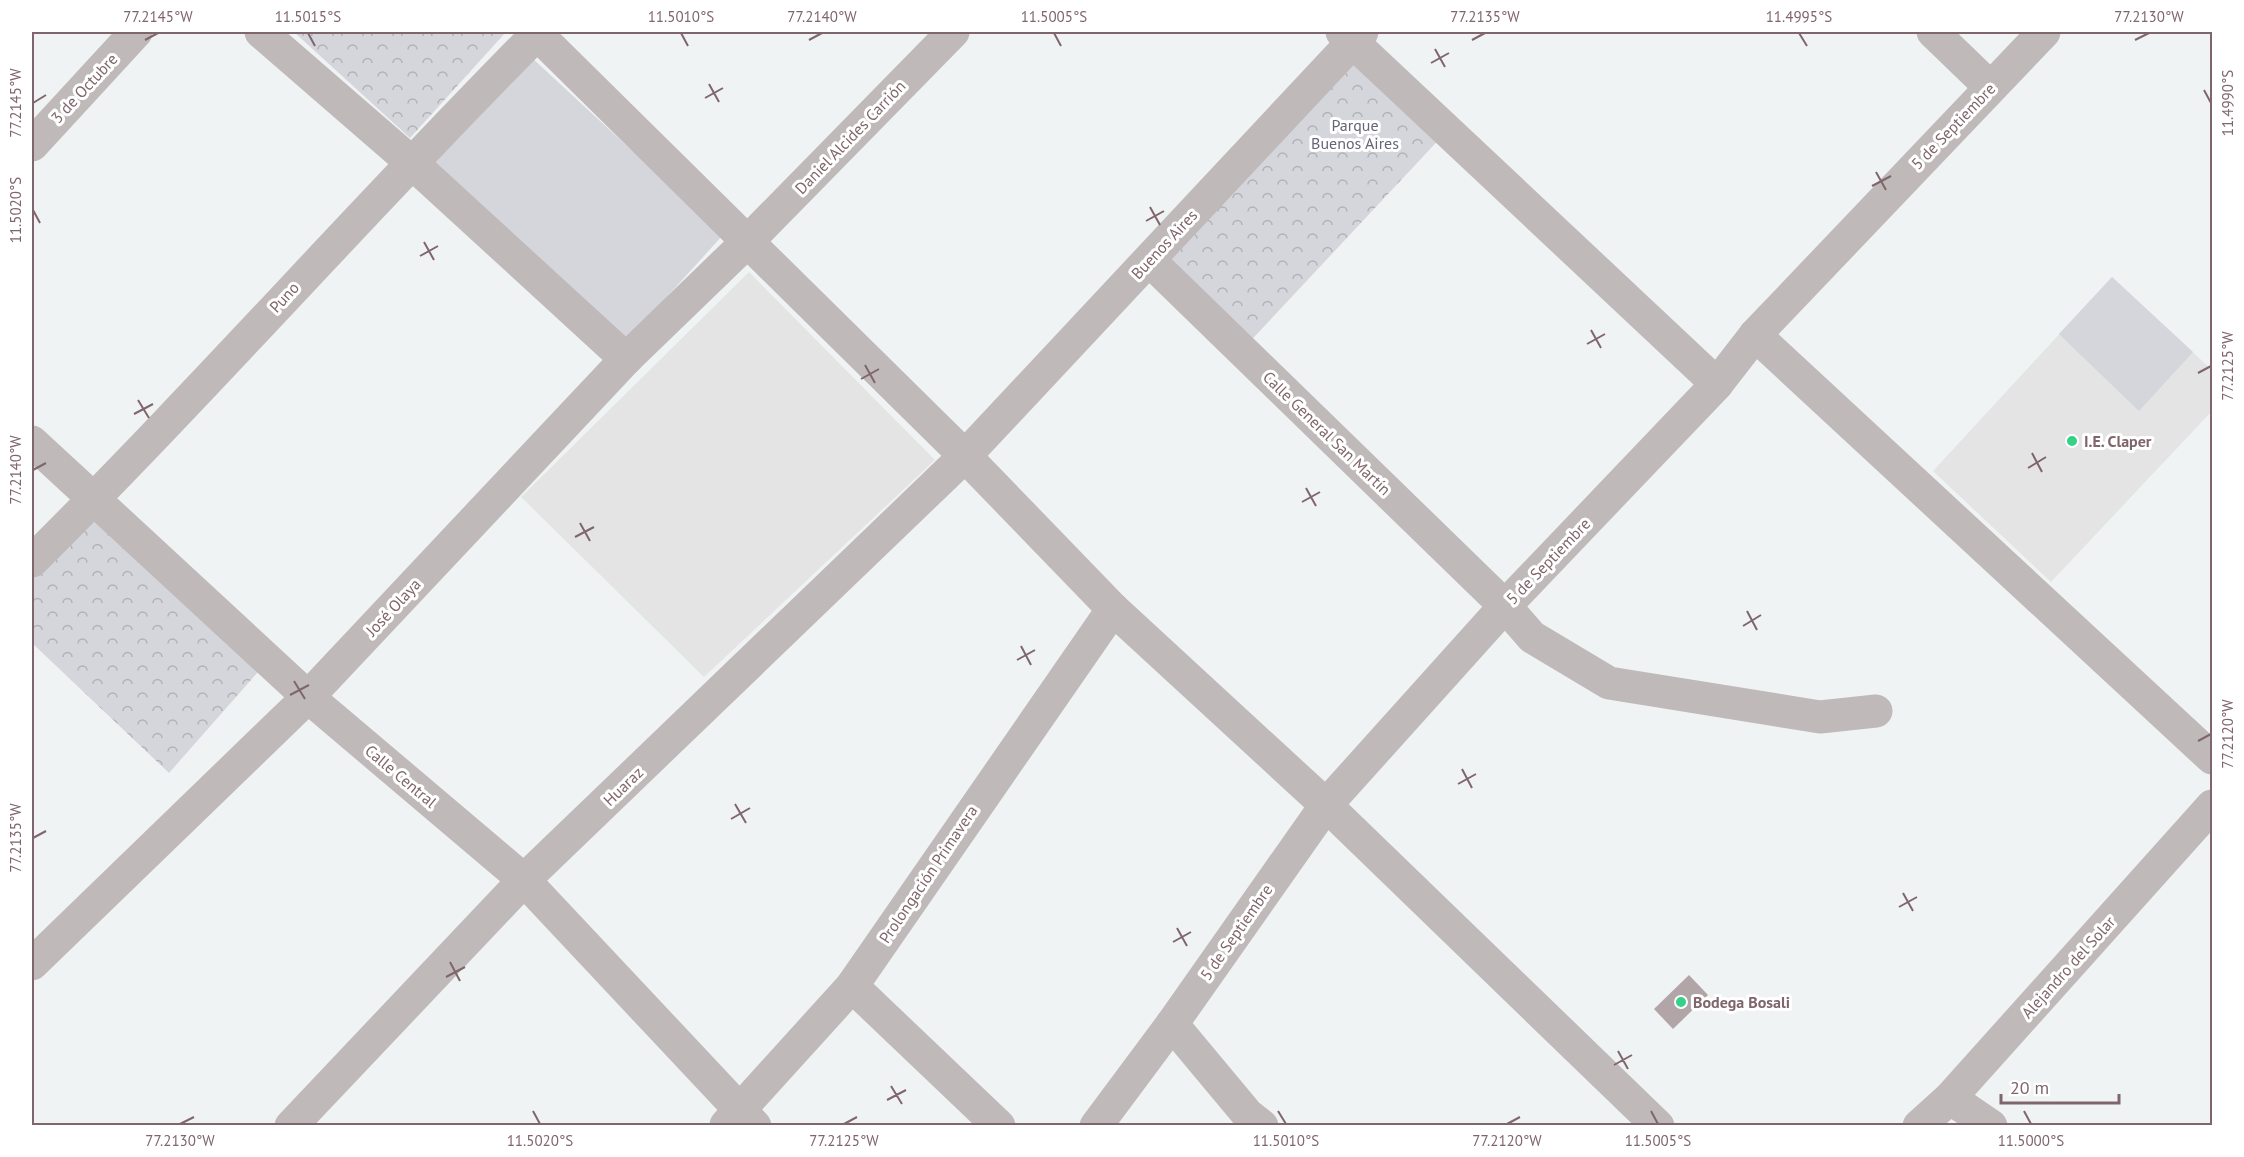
<svg xmlns="http://www.w3.org/2000/svg" width="2244" height="1157" viewBox="0 0 2244 1157" font-family="'PT Sans',sans-serif">
<style>
.built{fill:#e4e4e4}
.forest{fill:url(#forest-crowns)}
.pitch{fill:#d5d6dc}
.building{fill:#b1a5a8}
.lines{fill:none;stroke-linecap:round;stroke-linejoin:round}
.minor{stroke:#c0b9ba;stroke-width:33}
.ticks{fill:none;stroke:#7f666c;stroke-width:2}
.poi-dot{fill:#34d187;stroke:#fff;stroke-width:2}
.labels{text-anchor:middle;stroke-width:6;stroke-linejoin:round;paint-order:stroke}
.street-label{font-size:16px;fill:#7f666c;stroke:#fff}
.park-label{font-size:16px;fill:#666476;stroke:#fff}
.poi-label{font-size:16px;font-weight:bold;fill:#7f666c;stroke:#fff;text-anchor:start}
.neatline{fill:none;stroke:#7f666c;stroke-width:2}
.ticks-label{font-size:15px;text-anchor:middle;fill:#7f666c}
</style>
<defs>
<pattern id="forest-crowns" width="20" height="18" patternUnits="userSpaceOnUse" patternTransform="scale(1.5)"><rect width="20" height="18" fill="#d5d6dc"/><path d="M2 6a3 3 0 1 1 6 0M12 15a3 3 0 1 1 6 0" fill="none" stroke="#b2b1b6"/></pattern>
</defs>
<rect width="100%" height="100%" fill="#f0f3f4"/>
<!-- built -->
<g class="built">
<polygon points="749,272 935,460 704,677 521,497"/>
<polygon points="2112,277 2212,370 2212,411 2051,582 1933,471"/>
</g>
<!-- forest -->
<g class="forest">
<polygon points="294,32 506,32 410,138"/>
<polygon points="1352,42 1447,131 1242,350 1149,260"/>
<polygon points="89,499 266,663 169,773 32,643 32,559"/>
</g>
<!-- pitch -->
<g class="pitch">
<polygon points="530,56 723,235 625,343 431,162"/>
<polygon points="2112,277 2193,352 2139,411 2059,334"/>
</g>
<!-- building -->
<polygon class="building" points="1689,975 1708,995 1673,1029 1654,1009"/>
<g class="lines">
<!-- minor -->
<g class="minor">
<polyline points="261,32 411,162 626,359"/>
<polyline points="535,32 965,456 1113,609 1326,805 1658,1126"/>
<polyline points="1342,32 1717,384"/>
<polyline points="1933,32 1990,87"/>
<polyline points="32,145 136,32"/>
<polyline points="1149,260 1505,606 1532,637 1609,683 1820,717 1876,711"/>
<polyline points="1755,335 2212,758"/>
<polyline points="32,442 308,697 524,880 755,1126"/>
<path d="M32,561C205,389 367,205 539,32"/>
<polyline points="32,964 308,697 626,359 746,243 953,32"/>
<polyline points="852,986 999,1126"/>
<polyline points="1172,1024 1248,1115 1262,1126"/>
<polyline points="1950,1098 1991,1126"/>
<polyline points="726,1125 852,986 1113,609"/>
<polyline points="291,1126 524,880 965,456 1362,32"/>
<polyline points="1096,1126 1172,1024 1326,805 1505,606 1717,384 1755,335 2044,32"/>
<polyline points="1919,1126 1950,1098 2212,806"/>
</g>
</g>
<!-- ticks -->
<path class="ticks" d="M308,33L315,46M681,33L688,46M1054,33L1061,46M1799,33L1807,46M145,40L158,33M809,40L822,33M1472,40L1485,33M2135,40L2149,33M1435,49L1445,67M1431,63L1449,53M709,84L719,102M2204,90L2211,103M705,98L723,88M33,103L46,95M1876,172L1886,190M1872,186L1891,176M1150,207L1160,225M33,210L40,223M1146,221L1164,211M424,242L434,260M420,256L438,246M1591,330L1601,348M1587,344L1605,334M865,365L875,383M2198,373L2211,366M861,379L879,369M138,400L149,418M134,414L153,404M2032,453L2042,472M2028,468L2046,457M33,470L46,463M1306,488L1316,506M1302,502L1320,492M580,523L590,541M575,537L594,527M1747,611L1757,630M1743,626L1761,615M1021,646L1031,665M1017,660L1035,650M294,681L305,699M290,695L309,685M2198,741L2211,734M1462,769L1472,788M1458,784L1476,774M735,804L746,823M731,819L750,808M33,838L46,831M1903,893L1913,911M1899,907L1917,897M1177,928L1187,946M1173,942L1191,932M450,962L460,981M446,977L465,967M1618,1051L1628,1069M1614,1065L1632,1055M891,1086L902,1104M887,1100L906,1090M533,1111L540,1124M1278,1111L1286,1124M1651,1111L1658,1124M2024,1111L2031,1124M180,1124L194,1117M844,1124L857,1117M1507,1124L1520,1117"/>
<!-- markers -->
<g class="poi-dot">
<circle cx="2072" cy="441" r="6"/>
<circle cx="1681" cy="1002" r="6"/>
</g>
<g class="labels">
<!-- street labels -->
<g class="street-label">
<text transform="translate(84 88) rotate(-47)" y="6">3 de Octubre</text>
<text transform="translate(1953 126) rotate(-46)" y="6">5 de Septiembre</text>
<text transform="translate(850 137) rotate(-46)" y="6">Daniel Alcides Carrión</text>
<text transform="translate(1164 244) rotate(-47)" y="6">Buenos Aires</text>
<text transform="translate(284 297) rotate(-47)" y="6">Puno</text>
<text transform="translate(1327 433) rotate(44)" y="6">Calle General San Martín</text>
<text transform="translate(1548 561) rotate(-46)" y="6">5 de Septiembre</text>
<text transform="translate(393 607) rotate(-47)" y="6">José Olaya</text>
<text transform="translate(401 776) rotate(40)" y="6">Calle Central</text>
<text transform="translate(623 786) rotate(-44)" y="6">Huaraz</text>
<text transform="translate(928 874) rotate(-56)" y="6">Prolongación Primavera</text>
<text transform="translate(1236 932) rotate(-55)" y="6">5 de Septiembre</text>
<text transform="translate(2068 967) rotate(-48)" y="6">Alejandro del Solar</text>
</g>
<!-- park labels -->
<g class="park-label">
<text x="1355" y="131">Parque<tspan x="1355" dy="18">Buenos Aires</tspan></text>
</g>
<!-- poi labels -->
<g class="poi-label">
<text x="2084" y="447">I.E. Claper</text>
<text x="1693" y="1008">Bodega Bosali</text>
</g>
</g>
<!-- border -->
<rect width="2244" height="1157" fill="none" stroke="#ffffff" stroke-width="66"/>
<!-- scale -->
<path d="M2001 1094v9h118v-9" fill="none" stroke="#7f666c" stroke-width="3"/>
<text x="2010" y="1094" font-size="18" fill="#7f666c" stroke="#ffffff" stroke-width="4.5" paint-order="stroke">20 m</text>
<rect x="33" y="33" width="2178" height="1091" class="neatline"/>
<g class="ticks-label">
<text x="158" y="22">77.2145°W</text>
<text x="308" y="22">11.5015°S</text>
<text x="681" y="22">11.5010°S</text>
<text x="822" y="22">77.2140°W</text>
<text x="1054" y="22">11.5005°S</text>
<text x="1485" y="22">77.2135°W</text>
<text x="1799" y="22">11.4995°S</text>
<text x="2149" y="22">77.2130°W</text>
<text transform="translate(16 103) rotate(-90)" y="5">77.2145°W</text>
<text transform="translate(2228 103) rotate(-90)" y="5">11.4990°S</text>
<text transform="translate(16 210) rotate(-90)" y="5">11.5020°S</text>
<text transform="translate(2228 366) rotate(-90)" y="5">77.2125°W</text>
<text transform="translate(16 470) rotate(-90)" y="5">77.2140°W</text>
<text transform="translate(2228 734) rotate(-90)" y="5">77.2120°W</text>
<text transform="translate(16 838) rotate(-90)" y="5">77.2135°W</text>
<text x="180" y="1146">77.2130°W</text>
<text x="540" y="1146">11.5020°S</text>
<text x="844" y="1146">77.2125°W</text>
<text x="1286" y="1146">11.5010°S</text>
<text x="1507" y="1146">77.2120°W</text>
<text x="1658" y="1146">11.5005°S</text>
<text x="2031" y="1146">11.5000°S</text>
</g>
</svg>
